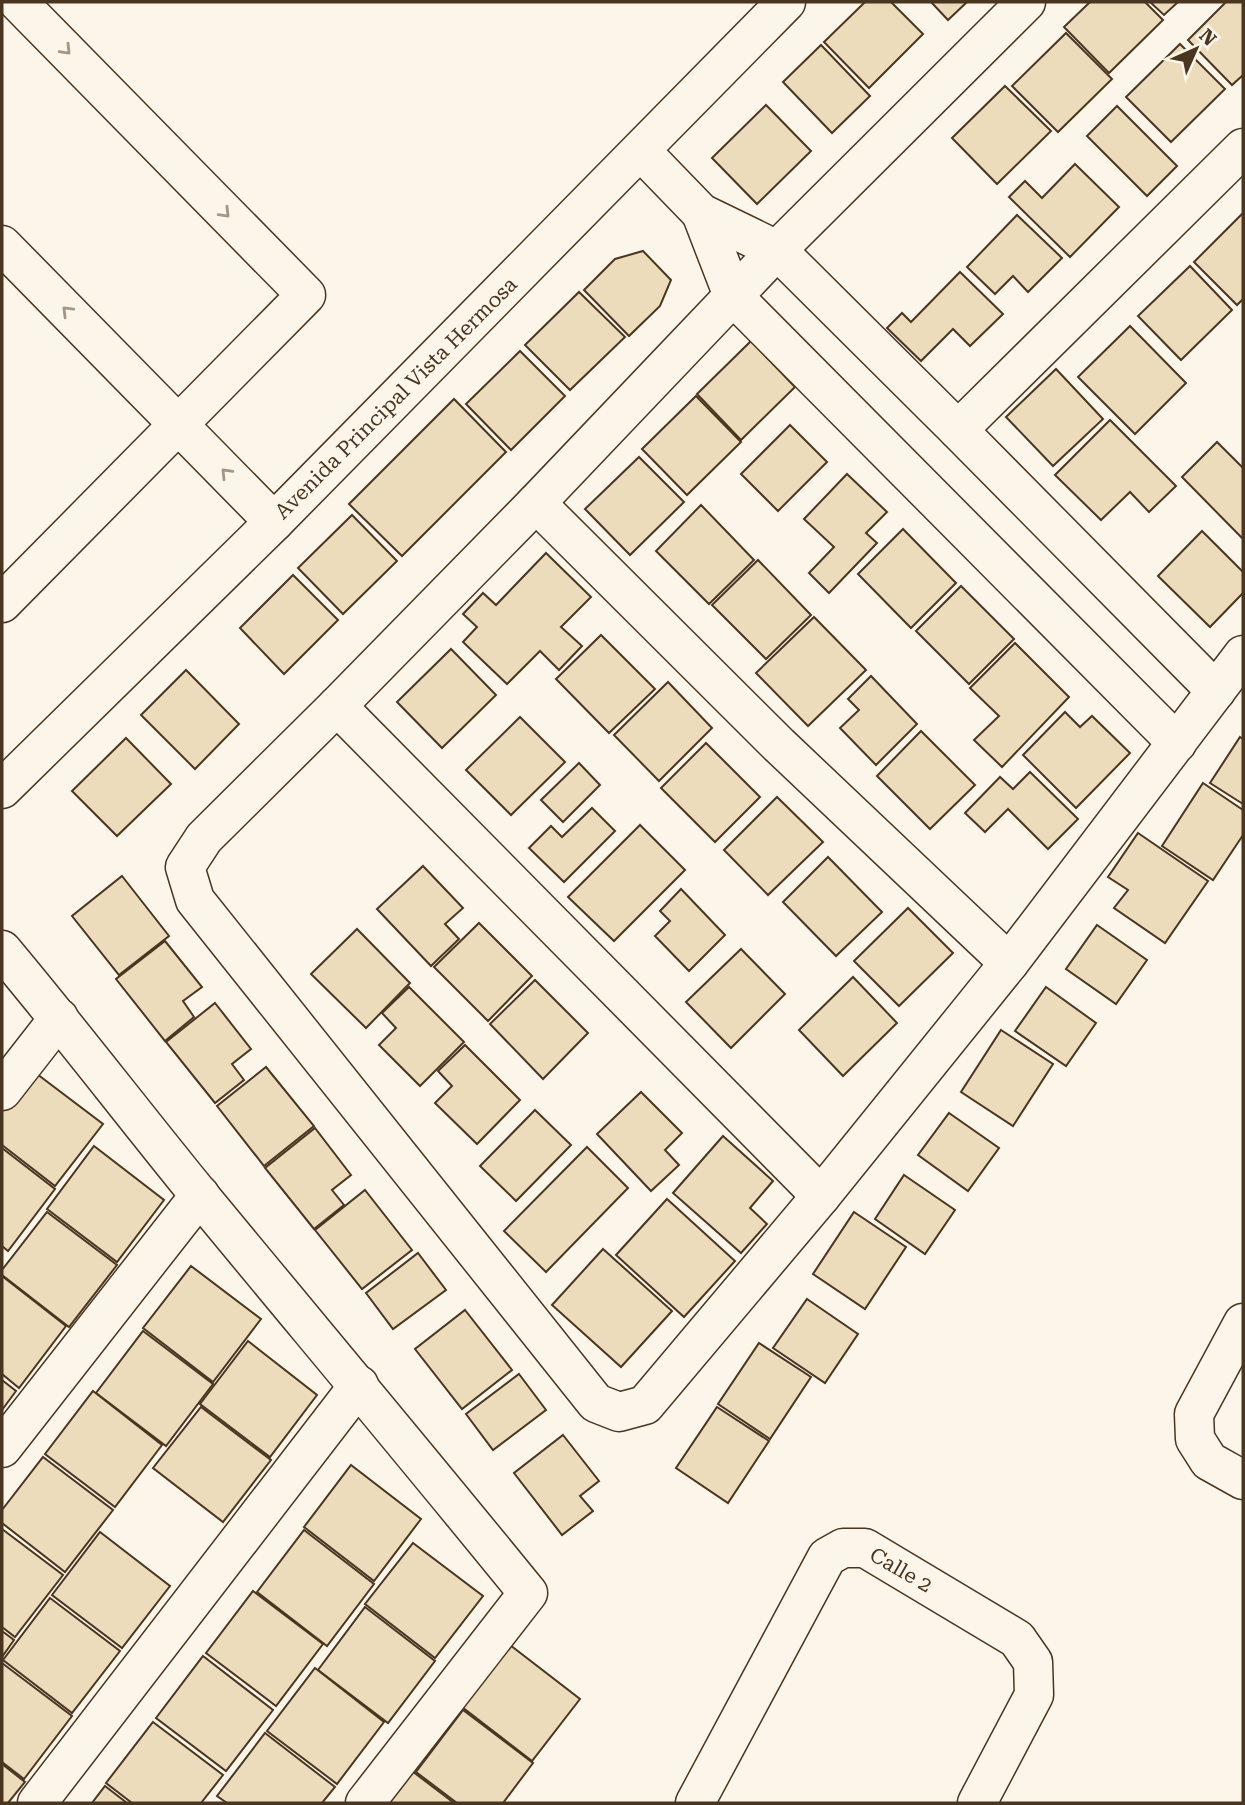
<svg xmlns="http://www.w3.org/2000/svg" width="1245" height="1805" viewBox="0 0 1245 1805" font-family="'Roboto Serif',serif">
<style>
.building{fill:#ecdcbc;stroke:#4a3520;stroke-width:2}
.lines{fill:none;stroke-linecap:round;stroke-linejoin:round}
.minor-casing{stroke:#4a3520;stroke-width:41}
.minor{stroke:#fbf6e9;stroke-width:38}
.oneway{stroke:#a29684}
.labels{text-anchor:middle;stroke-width:5;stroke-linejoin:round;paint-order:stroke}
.street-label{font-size:21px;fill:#4a3520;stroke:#fbf6e9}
</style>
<rect width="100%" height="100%" fill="#fbf6e9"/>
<!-- building -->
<g class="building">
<polygon points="865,2 891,2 923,34 869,88 824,42"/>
<polygon points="931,2 967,2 948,20"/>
<polygon points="1090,2 1145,2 1163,20 1109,73 1064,27"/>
<polygon points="1150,2 1178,2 1164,15"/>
<polygon points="1226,2 1243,2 1243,75 1232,85 1188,40"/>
<polygon points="1066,33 1112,79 1058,132 1012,86"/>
<polygon points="1180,44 1225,89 1171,142 1126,97"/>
<polygon points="821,45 870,96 832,133 783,82"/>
<polygon points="1005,86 1051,131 997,184 952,138"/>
<polygon points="766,105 811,151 757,204 712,158"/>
<polygon points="1117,106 1177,166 1147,196 1087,136"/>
<polygon points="1075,164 1119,207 1070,257 1009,197 1025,181 1042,198"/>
<polygon points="1243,213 1243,299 1237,305 1194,262"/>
<polygon points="1017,215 1062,258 1028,292 1013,276 995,294 967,267"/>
<polygon points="643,251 671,280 660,306 629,336 584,290 615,259"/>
<polygon points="1190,266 1232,310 1181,360 1138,316"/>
<polygon points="960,272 1003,314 970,346 953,329 921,361 887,328 902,313 911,322"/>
<polygon points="579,292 625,337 570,390 525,345"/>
<polygon points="1130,326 1186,383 1135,434 1078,377"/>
<polygon points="751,341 795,387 741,440 697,394"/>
<polygon points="520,351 565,396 511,450 466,404"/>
<polygon points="1056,369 1103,419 1053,466 1006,417"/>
<polygon points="696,396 741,442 687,495 642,449"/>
<polygon points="454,399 506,452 402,556 349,504"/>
<polygon points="1110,420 1176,486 1149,512 1130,492 1101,520 1055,475"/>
<polygon points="790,425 827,462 778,511 741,474"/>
<polygon points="1217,442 1243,468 1243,539 1182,477"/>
<polygon points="639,457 684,502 630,555 585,509"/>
<polygon points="847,474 887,512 866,533 877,543 829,593 809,573 834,547 804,519"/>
<polygon points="701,505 754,560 709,604 656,551"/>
<polygon points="352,515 397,561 343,614 298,568"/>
<polygon points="903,529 956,583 911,628 858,574"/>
<polygon points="1202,531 1243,572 1243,593 1210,627 1158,576"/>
<polygon points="546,553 591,597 561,627 582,646 559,670 540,651 507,684 463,642 477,627 463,614 483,593 496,605"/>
<polygon points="758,560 811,615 766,659 712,605"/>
<polygon points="293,575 338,620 284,674 240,628"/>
<polygon points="961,586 1014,639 969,684 916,631"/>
<polygon points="814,617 866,670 808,726 756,673"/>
<polygon points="601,635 655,689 609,733 556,679"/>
<polygon points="1015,643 1069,697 1002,767 974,740 999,716 970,688"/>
<polygon points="451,649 496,695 442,748 397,702"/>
<polygon points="186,670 239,724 195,769 141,715"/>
<polygon points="871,676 917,724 876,765 840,728 859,710 848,699"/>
<polygon points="668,682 712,728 659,781 614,735"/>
<polygon points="1065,712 1080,727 1092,716 1130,753 1076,808 1023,755"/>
<polygon points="520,717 565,762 511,815 466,770"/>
<polygon points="921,731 975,785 930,829 877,776"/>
<polygon points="1240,737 1243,739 1243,804 1210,783"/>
<polygon points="126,738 171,784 117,836 72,791"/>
<polygon points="706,743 760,797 715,842 661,788"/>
<polygon points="579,763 600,785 563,822 541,800"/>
<polygon points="1030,772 1078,819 1048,849 1008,809 985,832 965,813 1000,777 1013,789"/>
<polygon points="1203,783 1243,810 1243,835 1213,880 1162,846"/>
<polygon points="777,797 823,842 768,895 724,850"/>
<polygon points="592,808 615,831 564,882 529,848 551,826 562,837"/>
<polygon points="640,825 685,870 614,941 568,897"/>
<polygon points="1138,833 1208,881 1165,943 1114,908 1128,890 1108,877"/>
<polygon points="828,857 882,912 836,956 783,902"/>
<polygon points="423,866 463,908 445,924 459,939 431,966 377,909"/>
<polygon points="122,876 169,936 119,975 72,916"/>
<polygon points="681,889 725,935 689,971 655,936 670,921 660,911"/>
<polygon points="908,908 953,953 899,1006 854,961"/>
<polygon points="479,923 532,976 488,1021 434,967"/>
<polygon points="1097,925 1147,960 1116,1004 1066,969"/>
<polygon points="357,929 410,983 366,1028 311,974"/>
<polygon points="165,941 202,987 183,1001 194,1017 165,1041 116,979"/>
<polygon points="741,949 785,994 731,1048 686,1002"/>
<polygon points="853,977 897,1023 843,1076 799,1030"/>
<polygon points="535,980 588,1033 543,1079 490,1024"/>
<polygon points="409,987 464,1042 420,1086 379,1045 396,1028 382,1013"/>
<polygon points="1046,987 1096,1023 1066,1066 1015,1031"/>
<polygon points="215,1003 251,1049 232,1064 244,1080 215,1103 166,1042"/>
<polygon points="1001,1030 1053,1064 1013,1126 961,1092"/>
<polygon points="465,1045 520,1100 477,1144 435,1103 452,1086 438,1071"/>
<polygon points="266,1067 314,1126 264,1166 217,1106"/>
<polygon points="33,1071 103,1124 55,1186 2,1145 2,1111"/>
<polygon points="641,1092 682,1133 665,1150 679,1165 651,1191 597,1134"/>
<polygon points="535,1110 571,1145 516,1201 480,1166"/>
<polygon points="949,1113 999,1148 968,1191 918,1155"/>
<polygon points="315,1128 351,1175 332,1190 344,1205 314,1229 265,1168"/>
<polygon points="723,1136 773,1181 750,1208 767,1224 741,1253 673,1193"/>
<polygon points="94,1146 164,1200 117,1262 47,1209"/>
<polygon points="587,1147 628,1188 546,1272 504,1231"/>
<polygon points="2,1148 55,1189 8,1251 2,1246"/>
<polygon points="904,1175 955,1210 925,1254 875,1219"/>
<polygon points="365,1190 412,1250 362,1289 315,1230"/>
<polygon points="667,1199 735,1261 684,1317 616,1255"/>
<polygon points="47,1212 117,1265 69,1327 2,1275 2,1270"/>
<polygon points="854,1212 906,1247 865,1309 813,1274"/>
<polygon points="603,1249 672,1311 621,1367 552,1305"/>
<polygon points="418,1253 446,1290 393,1329 366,1293"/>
<polygon points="191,1266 261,1319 213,1382 143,1328"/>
<polygon points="2,1276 66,1326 19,1388 2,1374"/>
<polygon points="807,1299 858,1334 825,1383 773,1348"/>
<polygon points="465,1310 512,1370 462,1409 415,1349"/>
<polygon points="143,1331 213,1384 166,1446 96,1393"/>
<polygon points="248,1341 317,1395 270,1457 200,1404"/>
<polygon points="759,1343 811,1377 770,1439 718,1404"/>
<polygon points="519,1374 546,1410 493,1450 466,1414"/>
<polygon points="2,1380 16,1391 2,1410"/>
<polygon points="93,1391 162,1445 115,1507 45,1454"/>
<polygon points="201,1407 271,1460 223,1522 153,1468"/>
<polygon points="717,1407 769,1441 728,1503 676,1468"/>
<polygon points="563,1435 599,1481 580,1496 593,1511 562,1535 514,1473"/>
<polygon points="43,1457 113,1510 65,1572 2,1523 2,1510"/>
<polygon points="351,1465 421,1519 374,1581 304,1527"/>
<polygon points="2,1529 63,1575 15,1637 2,1627"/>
<polygon points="304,1530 374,1584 327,1646 257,1592"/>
<polygon points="100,1532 170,1586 122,1648 52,1595"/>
<polygon points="413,1543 483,1596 435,1658 365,1604"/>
<polygon points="253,1591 323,1644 276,1706 206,1653"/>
<polygon points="50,1598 120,1651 72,1713 3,1660"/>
<polygon points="365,1607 435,1661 388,1723 318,1670"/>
<polygon points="2,1631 14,1640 2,1657"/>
<polygon points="510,1645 580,1699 532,1761 462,1707"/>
<polygon points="203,1656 273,1710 226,1771 156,1718"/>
<polygon points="2,1663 72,1716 24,1779 2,1762"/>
<polygon points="315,1668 384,1722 337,1784 267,1731"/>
<polygon points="463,1710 533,1763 503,1803 457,1803 416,1772"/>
<polygon points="153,1722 223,1775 201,1803 132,1803 106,1783"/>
<polygon points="265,1733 335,1787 322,1803 227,1803 217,1796"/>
<polygon points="2,1764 25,1782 8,1803 2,1803"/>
<polygon points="412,1771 454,1803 387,1803"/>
<polygon points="105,1786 127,1803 92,1803"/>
</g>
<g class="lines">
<!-- minor casing -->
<g class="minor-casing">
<g id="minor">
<polyline points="1026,2 777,250 536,503 337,706 204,838 185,867 195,900 596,1403 619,1412 645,1405 821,1196 1009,963 1243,655"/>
<polyline points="641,151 701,213 777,250 958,430 1216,691"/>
<polyline points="701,213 733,296 1177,743"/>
<polyline points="2,245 274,522"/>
<polyline points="958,430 1243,148"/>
<polyline points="536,503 779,745 1009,963"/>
<polyline points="2,603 306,295 18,2"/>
<polyline points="337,706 821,1196"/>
<polyline points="2,789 274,522 786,2"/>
<path d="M2,950C70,1031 134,1115 201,1197C310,1329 420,1460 528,1593L365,1803"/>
<polyline points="2,1091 59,1018"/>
<polyline points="1243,1323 1194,1414 1195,1439 1209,1461 1243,1480"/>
<polyline points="2,1448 200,1195"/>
<polyline points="37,1803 359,1385"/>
<polyline points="695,1803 827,1557 843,1548 865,1548 1017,1639 1033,1662 1034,1695 977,1803"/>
</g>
</g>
<!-- minor -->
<use href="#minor" class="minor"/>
</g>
<!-- one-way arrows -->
<defs><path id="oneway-chevron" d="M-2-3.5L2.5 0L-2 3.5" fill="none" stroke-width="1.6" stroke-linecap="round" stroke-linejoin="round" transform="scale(1.75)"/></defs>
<g class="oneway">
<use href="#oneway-chevron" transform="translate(66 50) rotate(46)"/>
<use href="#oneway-chevron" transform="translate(225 213) rotate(46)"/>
<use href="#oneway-chevron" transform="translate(67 311) rotate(-135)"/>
<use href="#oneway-chevron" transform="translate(226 473) rotate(-134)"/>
</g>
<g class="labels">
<!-- street labels -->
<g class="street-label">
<text transform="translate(396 398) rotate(-45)" y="7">Avenida Principal Vista Hermosa</text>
<text transform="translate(901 1570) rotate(30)" y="7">Calle 2</text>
</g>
</g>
<!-- border -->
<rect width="1245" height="1805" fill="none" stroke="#4a3520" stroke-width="7"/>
<!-- north arrow -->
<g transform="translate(1196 49) rotate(45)" stroke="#fbf6e9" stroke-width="5" paint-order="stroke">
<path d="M0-5L12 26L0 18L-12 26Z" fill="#4a3520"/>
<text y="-10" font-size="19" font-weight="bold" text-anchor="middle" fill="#4a3520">N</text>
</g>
</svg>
